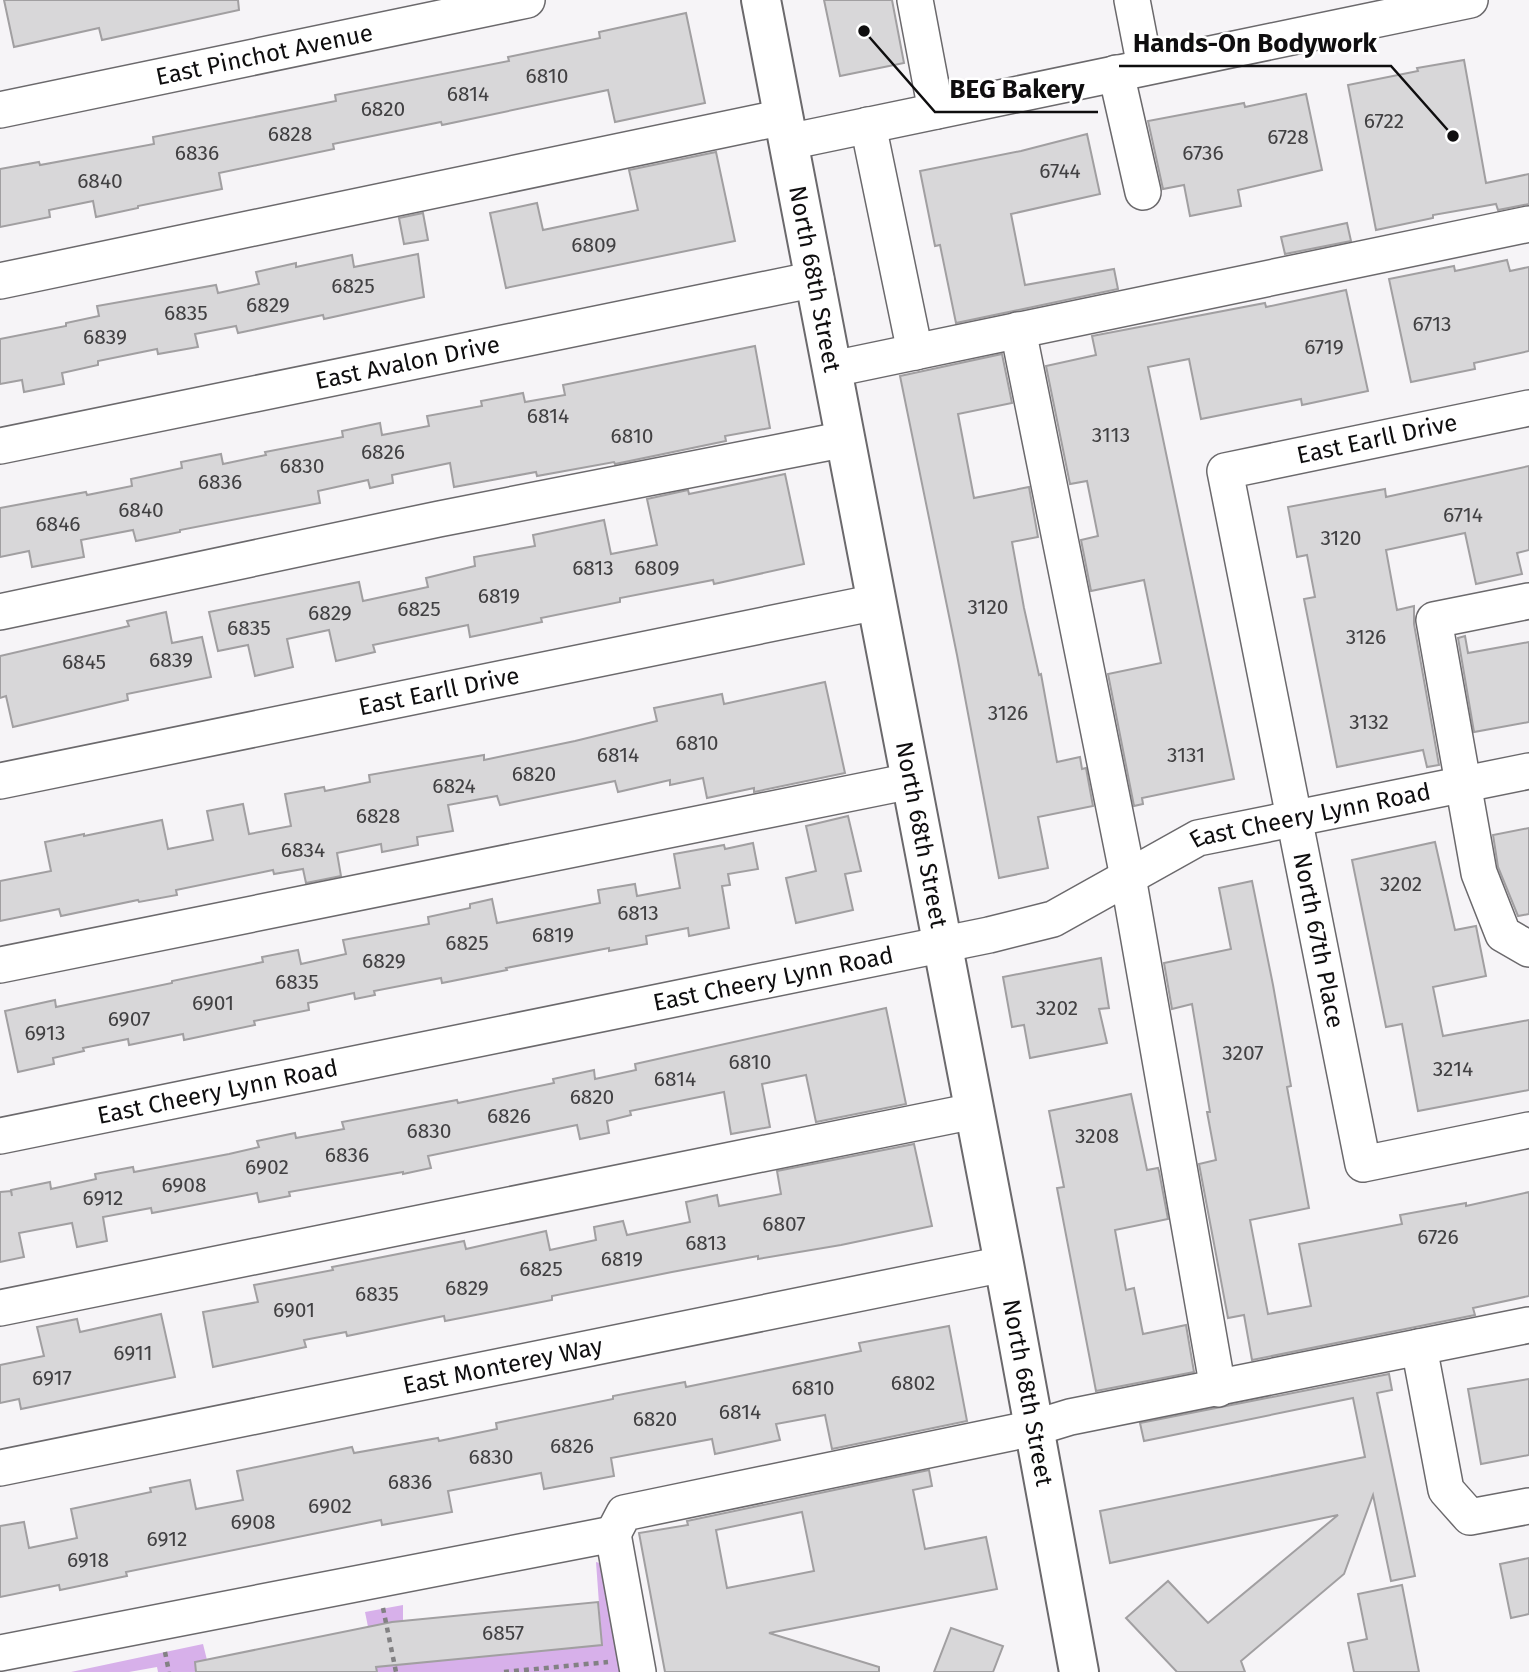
<svg xmlns="http://www.w3.org/2000/svg" width="1529" height="1672" viewBox="0 0 1529 1672" font-family="'Fira Sans',sans-serif">
<style>
.green{fill:#d7b0ea}
.building{fill:#d8d7d9;stroke:#a19fa1;stroke-width:2;fill-rule:evenodd}
.lines{fill:none;stroke-linecap:round;stroke-linejoin:round}
.minor-casing{stroke:#6b696c;stroke-width:38}
.major-casing{stroke:#6b696c;stroke-width:42}
.path{stroke:#828183;stroke-width:4.5;stroke-dasharray:5 5;stroke-linecap:butt}
.minor{stroke:#fff;stroke-width:35}
.major{stroke:#fff;stroke-width:38}
.labels{text-anchor:middle;stroke-width:5;stroke-linejoin:round;paint-order:stroke}
.number-label{font-size:21px;fill:#414042}
.street-label{font-size:24px;fill:#0f0e0f;stroke:#fff}
.leader{fill:none;stroke:#0f0e0f;stroke-width:2.5}
.callout-dot{fill:#0f0e0f;stroke:#fff;stroke-width:2.5}
.callout-label{font-size:26px;text-anchor:middle;font-weight:bold;fill:#0f0e0f;stroke:#fff;stroke-width:5;stroke-linejoin:round;paint-order:stroke}
</style>
<rect width="100%" height="100%" fill="#f6f4f7"/>
<!-- green -->
<g class="green">
<polygon points="596,1562 603,1564 624,1672 373,1672 377,1671 365,1612 403,1605 403,1621 602,1645"/>
<polygon points="203,1644 210,1672 158,1672 157,1667 129,1672 71,1672"/>
</g>
<!-- building -->
<g class="building">
<polygon points="4,0 238,0 239,10 102,40 99,28 14,47"/>
<polygon points="824,0 892,0 904,63 840,76"/>
<polygon points="686,13 705,103 615,122 608,90 442,125 441,122 333,144 334,149 219,173 222,189 138,206 138,208 96,217 93,201 49,210 50,217 0,227 0,169 39,162 40,165 154,144 153,137 336,101 335,95 509,61 508,57 600,38 599,32"/>
<polygon points="1464,60 1486,183 1529,174 1529,204 1498,210 1496,204 1433,215 1433,218 1376,230 1348,85 1418,71 1417,68"/>
<polygon points="1306,94 1322,170 1238,190 1241,206 1190,216 1184,185 1163,189 1148,121 1244,103 1245,107"/>
<polygon points="1087,134 1100,194 1011,214 1025,285 1114,269 1118,289 956,323 940,245 935,246 920,171 1021,151"/>
<polygon points="716,152 735,241 506,288 490,213 537,203 543,230 638,210 629,170"/>
<polygon points="423,213 428,240 404,244 399,218"/>
<polygon points="1347,223 1351,241 1285,254 1281,237"/>
<polygon points="418,254 424,297 324,319 323,315 238,333 236,326 195,334 198,347 158,354 157,349 98,361 98,365 62,373 64,384 24,392 22,380 0,384 0,339 66,326 66,323 99,316 97,306 216,285 218,293 259,284 256,272 296,263 296,267 352,255 354,267"/>
<polygon points="1507,260 1510,271 1529,267 1529,351 1474,363 1475,369 1411,382 1389,279 1454,266 1455,271"/>
<polygon points="1346,290 1368,391 1302,405 1301,399 1201,419 1189,359 1148,367 1234,779 1142,798 1143,804 1134,806 1108,674 1161,663 1144,580 1091,591 1081,540 1098,536 1087,481 1070,484 1046,366 1096,355 1092,336 1265,303 1266,307"/>
<polygon points="755,346 770,428 725,436 726,441 615,464 614,462 537,476 536,472 454,487 450,463 392,475 393,483 370,488 368,480 318,491 320,503 180,530 180,532 136,541 133,530 81,540 84,557 32,567 29,551 0,557 0,508 86,492 87,495 132,486 131,479 182,468 181,462 221,454 223,464 266,455 265,452 343,437 342,431 380,423 382,435 429,426 427,416 482,406 481,401 523,393 525,402 565,395 563,385"/>
<polygon points="1002,354 1012,403 958,414 974,498 1029,487 1038,537 1012,542 1024,608 1039,675 1041,674 1057,762 1080,757 1082,769 1086,768 1093,806 1038,817 1048,868 999,878 957,655 900,376"/>
<polygon points="1529,466 1529,550 1517,553 1522,574 1476,584 1465,533 1386,550 1397,610 1414,606 1414,624 1439,765 1427,767 1423,750 1337,767 1304,599 1315,597 1307,555 1297,557 1288,507 1385,489 1386,497"/>
<polygon points="785,474 804,564 714,584 713,580 620,598 620,602 541,618 542,622 470,637 468,625 373,645 375,652 336,661 329,630 287,639 293,667 255,676 248,645 218,651 209,612 359,582 363,601 428,587 426,578 475,566 474,557 535,546 533,535 604,520 611,554 657,545 647,499 688,490 689,494"/>
<polygon points="166,612 172,643 202,637 211,677 127,694 128,700 13,727 6,696 0,698 0,656 129,626 127,621"/>
<polygon points="1465,636 1468,653 1529,642 1529,722 1474,732 1458,638"/>
<polygon points="825,682 845,773 754,792 754,788 707,798 703,778 670,785 670,780 618,792 615,781 500,805 497,796 448,805 453,831 417,837 418,845 382,852 381,844 337,853 341,876 306,883 303,869 274,874 273,870 176,890 177,895 139,902 138,900 61,916 59,909 0,921 0,881 51,871 45,842 84,834 84,836 162,820 168,849 213,840 207,811 243,804 249,834 291,826 285,794 324,787 325,791 370,782 369,775 484,755 484,760 575,741 657,721 654,708 722,694 724,704"/>
<polygon points="848,816 861,871 845,874 853,910 796,923 786,878 816,871 806,826"/>
<polygon points="1529,828 1529,914 1518,916 1498,867 1493,835"/>
<polygon points="1435,842 1455,930 1476,926 1486,976 1433,987 1443,1036 1529,1020 1529,1090 1418,1111 1402,1024 1386,1027 1352,860"/>
<polygon points="753,843 758,869 728,874 730,885 722,886 729,928 689,936 688,928 646,936 647,944 609,951 609,948 506,968 507,970 442,983 441,978 374,991 375,995 355,999 354,993 308,1003 309,1010 254,1021 255,1025 184,1040 183,1034 129,1045 128,1039 83,1048 84,1051 53,1058 54,1064 18,1072 5,1011 55,1000 56,1007 172,983 172,981 263,962 262,957 298,950 301,964 346,954 343,940 429,924 428,917 470,908 470,904 492,899 497,923 600,903 598,890 635,884 637,896 680,888 674,854 724,845 725,849"/>
<polygon points="1252,881 1273,985 1291,1086 1287,1087 1309,1208 1250,1220 1268,1314 1311,1306 1299,1244 1402,1224 1400,1215 1466,1203 1466,1206 1529,1192 1529,1296 1473,1308 1475,1315 1252,1360 1244,1315 1228,1318 1199,1164 1216,1160 1207,1112 1210,1112 1192,1004 1172,1009 1164,963 1231,949 1219,888"/>
<polygon points="1101,958 1109,1008 1099,1009 1107,1043 1030,1058 1024,1025 1012,1027 1003,977"/>
<polygon points="886,1008 906,1104 816,1122 806,1075 762,1084 770,1127 731,1134 724,1092 630,1111 631,1115 607,1121 609,1133 580,1139 577,1125 428,1156 431,1168 403,1174 403,1172 289,1192 290,1196 259,1202 257,1193 152,1213 151,1208 103,1217 107,1241 77,1247 72,1223 19,1233 24,1257 0,1262 0,1192 11,1191 12,1196 11,1190 50,1182 51,1189 96,1179 95,1174 133,1167 134,1172 229,1154 259,1147 257,1141 295,1133 296,1138 344,1129 342,1122 457,1100 458,1103 554,1083 553,1079 594,1070 595,1079 636,1070 635,1064"/>
<polygon points="1131,1094 1147,1170 1158,1168 1159,1171 1168,1219 1115,1230 1126,1290 1134,1288 1143,1334 1186,1325 1194,1372 1096,1391 1057,1188 1064,1187 1049,1111"/>
<polygon points="914,1144 932,1226 841,1245 758,1259 758,1256 672,1272 552,1296 552,1300 445,1321 444,1316 347,1336 346,1332 304,1340 306,1347 213,1367 203,1312 258,1302 254,1285 333,1270 332,1267 464,1241 466,1249 546,1231 550,1250 596,1240 594,1227 623,1221 627,1235 690,1222 686,1202 717,1195 719,1206 781,1194 777,1171"/>
<polygon points="161,1314 175,1377 21,1409 19,1399 0,1403 0,1365 44,1356 37,1327 77,1319 80,1332"/>
<polygon points="949,1326 967,1421 832,1449 825,1415 776,1424 780,1440 715,1454 712,1439 611,1458 614,1476 544,1489 541,1473 448,1491 452,1512 382,1525 381,1520 126,1572 127,1576 60,1590 59,1585 0,1597 0,1526 24,1522 29,1548 77,1538 71,1509 151,1492 150,1488 190,1480 196,1509 243,1500 237,1471 352,1447 354,1453 438,1438 439,1441 497,1429 496,1423 613,1399 613,1396 685,1382 686,1387 861,1351 859,1343"/>
<polygon points="1389,1374 1392,1390 1377,1393 1415,1576 1391,1581 1373,1495 1344,1574 1241,1661 1245,1672 1177,1672 1126,1618 1168,1581 1208,1623 1338,1515 1110,1563 1100,1511 1365,1457 1353,1398 1144,1441 1140,1423"/>
<polygon points="1529,1379 1529,1455 1481,1464 1468,1389"/>
<path d="M929,1470L932,1486L913,1490L925,1549L986,1537L997,1589L769,1633L879,1667V1672H665L639,1533L688,1525L687,1521ZM802,1512L814,1571L727,1588L716,1530Z"/>
<polygon points="1529,1558 1529,1614 1511,1618 1500,1564"/>
<polygon points="1402,1585 1419,1672 1354,1672 1348,1643 1367,1639 1358,1594"/>
<polygon points="598,1602 602,1645 376,1667 377,1672 196,1672 195,1662 392,1622"/>
<polygon points="951,1628 1003,1646 993,1672 934,1672"/>
</g>
<g class="lines">
<!-- minor casing -->
<g class="minor-casing">
<g id="minor">
<polyline points="915,0 936,111"/>
<polyline points="1132,0 1145,67"/>
<polyline points="1116,73 1143,192"/>
<path id="s1" d="M0,110L527,0"/>
<polyline points="868,125 915,352"/>
<polyline points="788,142 1470,0"/>
<polyline points="0,281 784,117"/>
<polyline points="1018,330 1128,877 1218,1389"/>
<polyline points="833,369 1529,224"/>
<path id="s2" d="M1529,408L1225,471L1363,1164L1529,1130"/>
<path id="s3" d="M0,446L816,279"/>
<polyline points="1529,601 1434,620 1479,873 1503,934 1529,949"/>
<polyline points="0,612 439,519 846,439"/>
<path id="s4" d="M0,781L877,602"/>
<polyline points="0,965 911,781"/>
<path id="s5" d="M0,1136L989,935L1053,919L1198,838L1529,771"/>
<polyline points="0,1308 974,1111"/>
<polyline points="1419,1347 1446,1490 1470,1517 1529,1506"/>
<path id="s6" d="M0,1468L1004,1264"/>
<polyline points="613,1534 624,1513 1034,1428 1070,1417 1529,1325"/>
<polyline points="0,1653 613,1534 638,1672"/>
</g>
</g>
<!-- major casing -->
<g class="major-casing">
<g id="major">
<path id="s7" d="M761,0L1004,1264L1079,1672"/>
</g>
</g>
<!-- path -->
<g class="path">
<polyline points="383,1608 396,1672"/>
<polyline points="165,1652 169,1672"/>
<polyline points="504,1672 608,1662"/>
</g>
<!-- minor -->
<use href="#minor" class="minor"/>
<!-- major -->
<use href="#major" class="major"/>
</g>
<g class="labels">
<!-- number labels -->
<g class="number-label">
<text x="547" y="83">6810</text>
<text x="468" y="101">6814</text>
<text x="383" y="116">6820</text>
<text x="1384" y="128">6722</text>
<text x="290" y="141">6828</text>
<text x="1288" y="144">6728</text>
<text x="197" y="160">6836</text>
<text x="1203" y="160">6736</text>
<text x="1060" y="178">6744</text>
<text x="100" y="188">6840</text>
<text x="594" y="252">6809</text>
<text x="353" y="293">6825</text>
<text x="268" y="312">6829</text>
<text x="186" y="320">6835</text>
<text x="1432" y="331">6713</text>
<text x="105" y="344">6839</text>
<text x="1324" y="354">6719</text>
<text x="548" y="423">6814</text>
<text x="1111" y="442">3113</text>
<text x="632" y="443">6810</text>
<text x="383" y="459">6826</text>
<text x="302" y="473">6830</text>
<text x="220" y="489">6836</text>
<text x="141" y="517">6840</text>
<text x="1463" y="522">6714</text>
<text x="58" y="531">6846</text>
<text x="1341" y="545">3120</text>
<text x="593" y="575">6813</text>
<text x="657" y="575">6809</text>
<text x="499" y="603">6819</text>
<text x="988" y="614">3120</text>
<text x="419" y="616">6825</text>
<text x="330" y="620">6829</text>
<text x="249" y="635">6835</text>
<text x="1366" y="644">3126</text>
<text x="171" y="667">6839</text>
<text x="84" y="669">6845</text>
<text x="1008" y="720">3126</text>
<text x="1369" y="729">3132</text>
<text x="697" y="750">6810</text>
<text x="618" y="762">6814</text>
<text x="1186" y="762">3131</text>
<text x="534" y="781">6820</text>
<text x="454" y="793">6824</text>
<text x="378" y="823">6828</text>
<text x="303" y="857">6834</text>
<text x="1401" y="891">3202</text>
<text x="638" y="920">6813</text>
<text x="553" y="942">6819</text>
<text x="467" y="950">6825</text>
<text x="384" y="968">6829</text>
<text x="297" y="989">6835</text>
<text x="213" y="1010">6901</text>
<text x="1057" y="1015">3202</text>
<text x="129" y="1026">6907</text>
<text x="45" y="1040">6913</text>
<text x="1243" y="1060">3207</text>
<text x="750" y="1069">6810</text>
<text x="1453" y="1076">3214</text>
<text x="675" y="1086">6814</text>
<text x="592" y="1104">6820</text>
<text x="509" y="1123">6826</text>
<text x="429" y="1138">6830</text>
<text x="1097" y="1143">3208</text>
<text x="347" y="1162">6836</text>
<text x="267" y="1174">6902</text>
<text x="184" y="1192">6908</text>
<text x="103" y="1205">6912</text>
<text x="784" y="1231">6807</text>
<text x="1438" y="1244">6726</text>
<text x="706" y="1250">6813</text>
<text x="622" y="1266">6819</text>
<text x="541" y="1276">6825</text>
<text x="467" y="1295">6829</text>
<text x="377" y="1301">6835</text>
<text x="294" y="1317">6901</text>
<text x="133" y="1360">6911</text>
<text x="52" y="1385">6917</text>
<text x="913" y="1390">6802</text>
<text x="813" y="1395">6810</text>
<text x="740" y="1419">6814</text>
<text x="655" y="1426">6820</text>
<text x="572" y="1453">6826</text>
<text x="491" y="1464">6830</text>
<text x="410" y="1489">6836</text>
<text x="330" y="1513">6902</text>
<text x="253" y="1529">6908</text>
<text x="167" y="1546">6912</text>
<text x="88" y="1567">6918</text>
<text x="503" y="1640">6857</text>
</g>
<!-- street labels -->
<g class="street-label">
<text dy="8" stroke="none"><textPath href="#s1" startOffset="270">East Pinchot Avenue</textPath></text>
<text dy="8" stroke="none"><textPath href="#s7" startOffset="284">North 68th Street</textPath></text>
<text dy="8" stroke="none"><textPath href="#s3" startOffset="416">East Avalon Drive</textPath></text>
<text transform="translate(1377 439) rotate(-12)" y="8">East Earll Drive</text>
<text dy="8" stroke="none"><textPath href="#s4" startOffset="448">East Earll Drive</textPath></text>
<text dy="8" stroke="none"><textPath href="#s5" startOffset="1356">East Cheery Lynn Road</textPath></text>
<text dy="8" stroke="none"><textPath href="#s7" startOffset="850">North 68th Street</textPath></text>
<text dy="8" stroke="none"><textPath href="#s2" startOffset="789">North 67th Place</textPath></text>
<text dy="8" stroke="none"><textPath href="#s5" startOffset="789">East Cheery Lynn Road</textPath></text>
<text dy="8" stroke="none"><textPath href="#s5" startOffset="222">East Cheery Lynn Road</textPath></text>
<text dy="8" stroke="none"><textPath href="#s6" startOffset="513">East Monterey Way</textPath></text>
<text dy="8" stroke="none"><textPath href="#s7" startOffset="1418">North 68th Street</textPath></text>
</g>
</g>
<!-- callouts -->
<path class="leader" d="M1453 136L1391 66H1119M864 31L935 112H1098"/>
<g class="callout-dot">
<circle cx="1453" cy="136" r="7"/>
<circle cx="864" cy="31" r="7"/>
</g>
<g class="callout-label">
<text x="1255" y="52">Hands-On Bodywork</text>
<text x="1017" y="98">BEG Bakery</text>
</g>
</svg>
